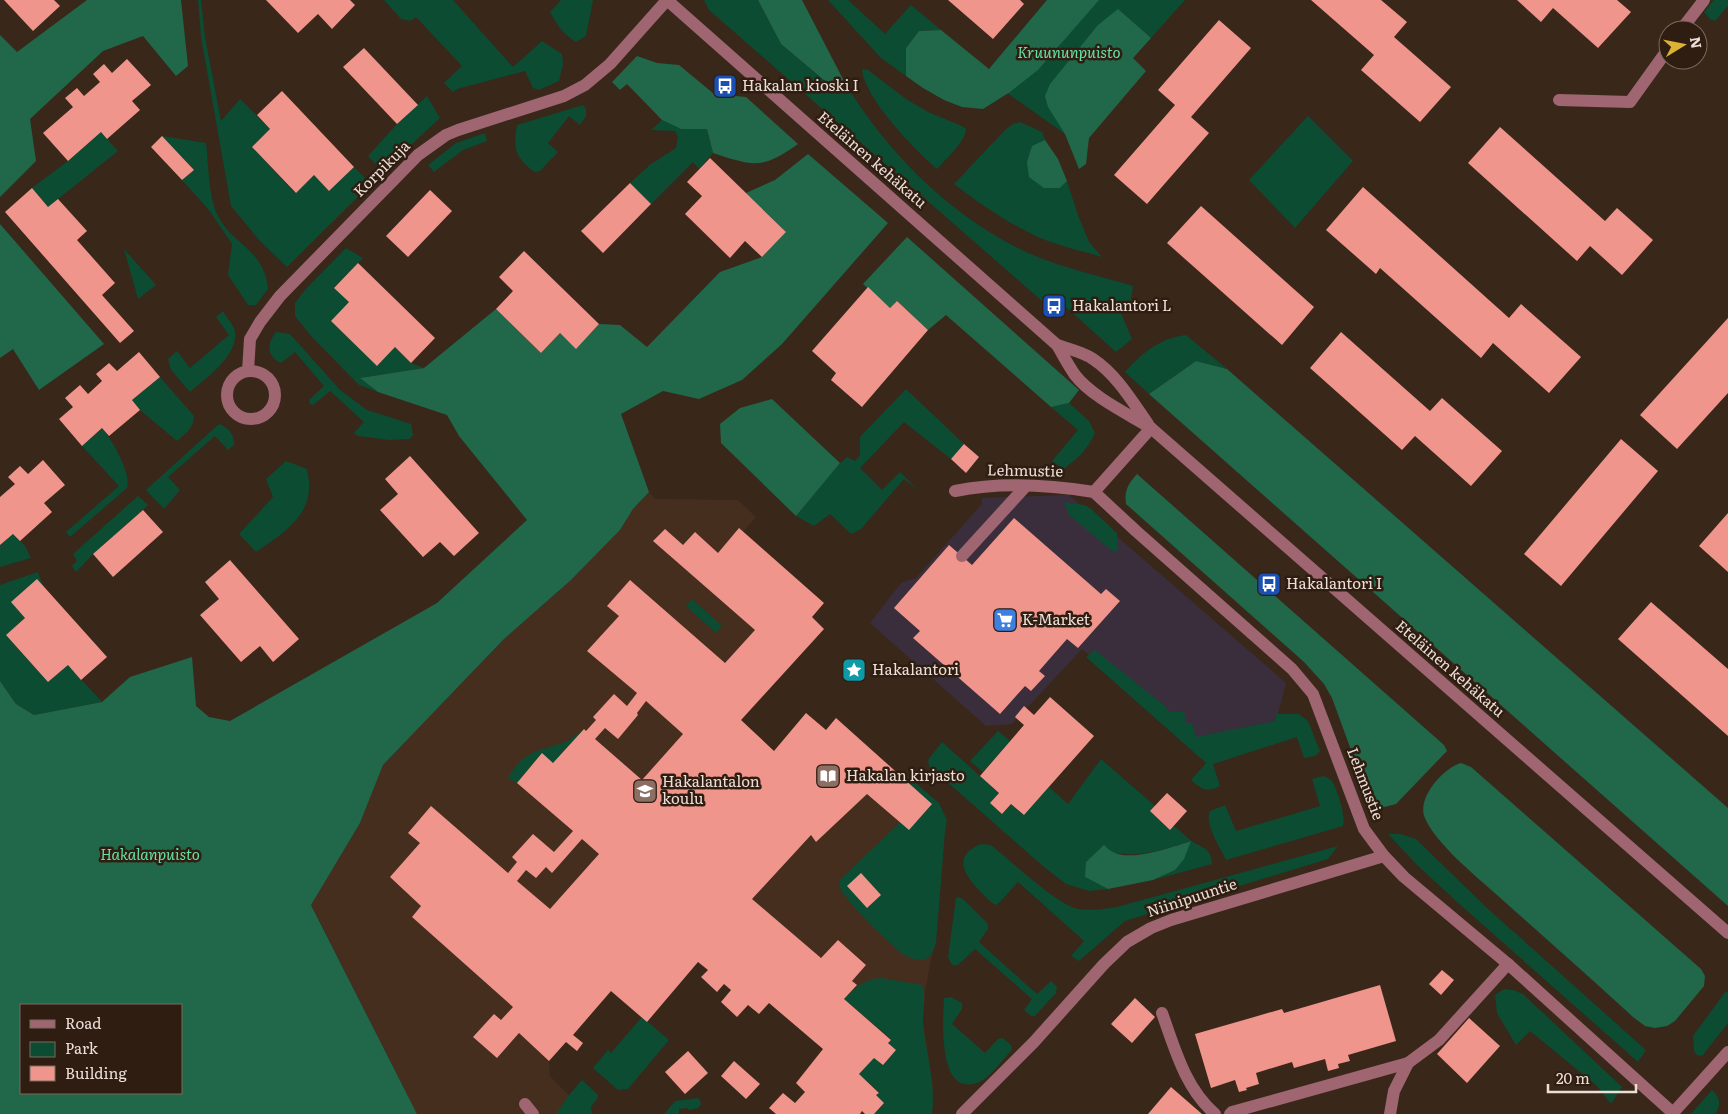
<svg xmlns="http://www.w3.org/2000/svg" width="1728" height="1114" viewBox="0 0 1728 1114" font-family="Literata,serif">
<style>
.commercial{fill:#3b2e3c}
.built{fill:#452e1d}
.green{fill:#0b4c32}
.forest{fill:#206849;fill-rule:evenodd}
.building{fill:#ef958b;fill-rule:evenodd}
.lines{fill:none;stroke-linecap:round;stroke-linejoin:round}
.minor{stroke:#9f6571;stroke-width:12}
.labels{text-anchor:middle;stroke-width:5;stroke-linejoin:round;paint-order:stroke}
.park-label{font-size:15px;font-style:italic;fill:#64e2a8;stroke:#2f1d11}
.poi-label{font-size:15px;fill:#ecdfd7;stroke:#2f1d11;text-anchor:start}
.street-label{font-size:15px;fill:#ecdfd7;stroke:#2f1d11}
</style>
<rect width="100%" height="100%" fill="#39271a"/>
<!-- commercial -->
<polygon class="commercial" points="1069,495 1286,683 1276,721 1195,738 1082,649 1012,724 986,726 870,623 901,583 916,578 982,504 982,498"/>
<!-- built -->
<polygon class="built" points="649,492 656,499 738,500 756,517 743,532 812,617 824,629 741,721 774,751 806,713 826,730 836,718 932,804 936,943 932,954 925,992 923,1022 933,1086 932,1114 874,1114 884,1103 876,1095 879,1092 859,1074 883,1065 896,1050 888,1043 891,1039 844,999 857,986 852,981 866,964 838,940 821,958 752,899 647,1022 611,992 573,1034 583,1043 577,1051 566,1042 549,1061 550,1076 578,1105 570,1114 417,1114 311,904 360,823 383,765 504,639 571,580 620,530 633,509"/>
<!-- green -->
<g class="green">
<polygon points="198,0 201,0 205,37 221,121 240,99 270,129 252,147 295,193 314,175 329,191 354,167 371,184 287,267 259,240 231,206 201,37"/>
<polygon points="384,0 453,0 513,67 542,41 562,54 563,64 559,81 539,90 533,88 525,71 457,89 453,92 444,83 462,66 416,17 410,21 401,19"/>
<path d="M561,0H593L586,36L576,42C563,34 557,25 550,12Z"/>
<path d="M704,0H758L781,44L825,81L845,83C888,153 949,215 1024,251C1058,267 1097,275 1133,286L1131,300L1121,313L1132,339L1116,352L1057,299L1050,308L709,10Z"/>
<polygon points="828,0 848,0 885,34 911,5 941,30 919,31 906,48 906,76 881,58"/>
<polygon points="1047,0 1185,0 1065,134 983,76"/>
<polygon points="1714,0 1728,0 1728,6 1715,21 1710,19 1704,12"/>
<path d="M862,69L868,70L906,99L928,112L962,126L966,129C966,141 945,160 937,169C915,150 864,98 862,69Z"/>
<polygon points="427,96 440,118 383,171 368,156 397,124"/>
<path d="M583,105L586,109V116L580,125L569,116L548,143L558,152L540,171L535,172C515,158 513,148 517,125Z"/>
<polygon points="1308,116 1353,161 1295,228 1249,180"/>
<polygon points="662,120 681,129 707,129 713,153 699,169 693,162 651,204 630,183 651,164 676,148 678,137 675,131 651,130"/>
<path d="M1020,122L1042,132L1045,140L1032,147L1060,188L1067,181L1078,215L1089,242L1102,257C1079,250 1053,245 1032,234C1005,221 978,203 954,184L1005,130L1013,124Z"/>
<polygon points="101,132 118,151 48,207 32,188 68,161"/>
<polygon points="485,133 487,141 463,150 434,172 428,165 456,143"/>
<path d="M162,136L206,143C209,167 208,195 218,216C232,244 265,250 268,289L256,305H248L228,275L232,244L209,210L182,180L194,170Z"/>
<polygon points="346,248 363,258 334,287 349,302 331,321 377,366 395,347 411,363 424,368 360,378 378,392 359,385 312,337 295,316 295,303 305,290"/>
<polygon points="124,249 156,285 138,299"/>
<path d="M223,311C226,317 234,325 235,331C239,355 206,378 190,392L171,370L168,359L177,351L190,368L229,335L216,317Z"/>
<path d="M276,332L290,334L340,390L367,410L411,424L413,435L410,439L389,440L358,436L354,433L364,422L330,391L313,405L310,404L309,400L324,386L295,352L281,363C267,356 266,345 276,332Z"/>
<path d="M1186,335L1227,369L1196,361L1149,394L1125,372C1142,353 1160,338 1186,335Z"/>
<path d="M160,377L194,416C194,428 186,433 177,441L140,410L132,400Z"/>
<polygon points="906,389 964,444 951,459 904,422 860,468 882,490 900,472 917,489 904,479 861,529 851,534 830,514 814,526 796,516 833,470 847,457 855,461 860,455 860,437"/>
<path d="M1069,403L1089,421L1095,433C1088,449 1077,460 1063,469L1052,461L1078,430L1051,407Z"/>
<path d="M219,424C229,428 234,434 234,445L228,450L215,436L168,477L180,490L164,509L146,490Z"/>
<path d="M102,428C112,440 132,474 127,488L70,537L66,532L119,486L82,446Z"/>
<path d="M286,461L307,469C308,475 310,483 309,489C308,519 278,537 256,552L239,534L273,497L266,479Z"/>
<polygon points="138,496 148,505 93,554 76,572 72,566 77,561 73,554"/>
<polygon points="1064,502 1084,505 1090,508 1117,533 1118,550 1116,552 1111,550 1069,515"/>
<polygon points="13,534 25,546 31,558 0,567 0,545"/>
<polygon points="38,572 43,587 25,618 6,635 48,682 68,665 102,702 34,715 16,704 0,681 0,585"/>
<polygon points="692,599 722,626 716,633 686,606"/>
<path d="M1095,650L1165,706L1168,711L1184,712L1186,723H1192L1196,737L1276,721V714H1299L1308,721L1320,751L1315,756L1304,758L1297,737L1213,764L1220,786C1207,793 1201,789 1191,780L1206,763L1086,657Z"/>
<path d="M584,729L553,763L542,753L517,783L508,778C524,750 537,752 565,742C571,740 578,733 584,729Z"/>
<polygon points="998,731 1010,741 983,772 970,761"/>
<path d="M942,742L999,793L990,803L1002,814L1011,804L1023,815L1049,787L1068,804L1101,759L1155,806L1150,811L1170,829L1174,826C1180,830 1184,835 1189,839C1200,848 1212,847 1212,864L1153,880L1175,870L1190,841C1165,850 1141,857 1114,853L1085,877L1108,889L1089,891L1066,884L1044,867L929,766L928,760Z"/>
<path d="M905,774L939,803L947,820L945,832L936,943L932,954L925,960C919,960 911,959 906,956C895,950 842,898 840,887C839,885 840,882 840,880L900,822L931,804L903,778Z"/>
<path d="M1323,776C1327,777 1331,779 1333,783C1338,792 1346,817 1343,826L1226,860C1220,848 1204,823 1210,811L1225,805L1236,831L1320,806L1312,779Z"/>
<polygon points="1388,834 1400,834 1416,839 1487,908 1646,1050 1638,1062 1456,901 1417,865"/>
<path d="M981,844L991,845C1011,861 1056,904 1078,909C1091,911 1104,909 1117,907L1338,846L1328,859L1125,921L1079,961L1071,956L1084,941L1018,882L1000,902L996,905C988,901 984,895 978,889C962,872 954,855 981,844Z"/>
<polygon points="959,897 964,900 988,924 988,929 979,942 1037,994 1051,981 1057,987 1056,993 1035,1016 1031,1016 1024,1010 1032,999 975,949 958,965 952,965 948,957 956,898"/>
<path d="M881,978L922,985C927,998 922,1011 923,1024C926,1054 936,1083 932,1114H874L884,1103L876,1095L879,1092L859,1074L874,1058L883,1065L896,1050L888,1043L891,1039L844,999C856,987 864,979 881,978Z"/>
<polygon points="1504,989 1513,990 1523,994 1622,1087 1611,1104 1597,1086 1530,1031 1516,1045 1497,1013 1495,995"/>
<polygon points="1726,991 1728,993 1728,1023 1702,1056 1697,1055 1694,1051 1693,1036"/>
<path d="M951,997L962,1003V1009L952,1024L985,1053L998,1039L1003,1038L1011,1045L1012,1050C1003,1059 990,1078 979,1082C937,1100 943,1019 944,998Z"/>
<polygon points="642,1017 669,1040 628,1089 618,1090 593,1068 608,1050 611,1053"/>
<polygon points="582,1080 598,1095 597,1099 591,1107 592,1114 556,1114 569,1095"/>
<path d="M1712,1090C1721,1098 1721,1105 1715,1114H1691Z"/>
<polygon points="699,1098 701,1104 698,1108 690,1110 687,1108 679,1109 679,1114 664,1114 675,1101"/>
</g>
<!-- forest -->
<g class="forest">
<polygon points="87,0 181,0 188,66 176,76 143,36 103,51 30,119 36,161 0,197 0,35 17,52"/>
<polygon points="758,0 802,0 845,83 825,81 781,44"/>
<polygon points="1047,0 1099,0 1038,70 1010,92 983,109 962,107 944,100 923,88 906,76 906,48 919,31 941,30 989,69"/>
<polygon points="1118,9 1151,38 1133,58 1146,71 1089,138 1086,164 1079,169 1065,134 1048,107 1045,96 1050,84 1098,25"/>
<path d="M637,56L657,63L679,65L714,94L746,97L798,144C762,170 753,166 713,153L707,129H681L662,120L627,84L620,90L612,82Z"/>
<polygon points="1045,140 1058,159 1067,181 1060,188 1044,188 1029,177 1027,162 1032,146"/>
<path d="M808,154L888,223L782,344L742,380L699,399L663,391L621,414L649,492L633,509L620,530L571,580L504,639L383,765L360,823L311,905L417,1114H0V681L16,704L34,715L102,702L130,677L192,657L196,706L209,717L230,721L437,603L527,520L459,436L447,415L378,392L360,378L424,368L496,309L541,353L560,333L576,348L599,324L620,325L647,347L720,272L762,257L786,232L746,193L775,180ZM21,1005H181V1093H21Z"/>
<polygon points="0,224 104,344 39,390 13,349 0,358"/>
<polygon points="907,237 1079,390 1069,403 1051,407 946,315 928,330 897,301 890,308 863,284"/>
<polygon points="1196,361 1227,369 1728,808 1728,906 1149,394"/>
<polygon points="772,399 840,463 796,516 721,443 720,424 740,408"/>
<path d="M1137,474L1444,745L1447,751L1396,804L1373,810L1332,698L1324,684L1304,662L1126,504C1124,491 1128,484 1137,474Z"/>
<path d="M1461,763L1471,767L1701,969L1705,976L1704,986L1675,1021L1667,1026L1655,1028L1645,1026L1633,1017C1588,976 1543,936 1497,895C1477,877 1435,843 1425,818C1416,799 1443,768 1461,763Z"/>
<path d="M1191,841L1184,859L1175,870L1153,880L1108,889L1085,877L1086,862L1104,845C1106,847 1110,851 1113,852C1130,862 1173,847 1191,841Z"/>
</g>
<!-- building -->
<g class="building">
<polygon points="4,0 54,0 60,6 33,31"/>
<polygon points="266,0 350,0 355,5 332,29 318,14 298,33"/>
<polygon points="948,0 1020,0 1024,4 993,39"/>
<polygon points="1311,0 1381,0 1407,22 1394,37 1451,87 1420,122 1361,70 1374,55"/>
<polygon points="1517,0 1617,0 1631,12 1598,48 1553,8 1541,22"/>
<polygon points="1219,20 1251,48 1191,117 1209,133 1147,204 1114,175 1175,105 1158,90"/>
<polygon points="364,48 418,105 397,124 343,67"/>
<polygon points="127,59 151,85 132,101 140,110 107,139 101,132 68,161 43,133 73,107 65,98 77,88 84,96 100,82 93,74 104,64 112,73"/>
<polygon points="282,91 354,167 329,191 314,175 296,193 252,147 270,129 257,115"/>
<polygon points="1500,127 1605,221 1617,208 1653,240 1622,275 1590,246 1577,261 1468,163"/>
<polygon points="162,136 194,170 182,180 151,147"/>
<polygon points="710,158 786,232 762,257 745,241 730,258 685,214 702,196 687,182"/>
<polygon points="630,183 651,204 603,253 581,231"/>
<polygon points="1363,187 1509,318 1521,304 1581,357 1549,393 1493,343 1481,358 1380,268 1376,274 1326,230"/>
<polygon points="32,188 48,207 58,199 87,231 77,240 115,283 102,295 134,331 120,343 5,212"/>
<polygon points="430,190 452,211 408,257 386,236"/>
<polygon points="1201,206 1314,307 1282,345 1167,243"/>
<polygon points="524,251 599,324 576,349 560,333 541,353 496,309 513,291 499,277"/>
<polygon points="358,263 435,338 411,363 395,347 377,366 331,321 349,302 334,288"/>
<polygon points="868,287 890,308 897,301 928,330 862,407 831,380 836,373 812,351"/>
<polygon points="1728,318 1728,393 1677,449 1640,415"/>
<polygon points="1341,332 1430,411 1442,398 1502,451 1471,486 1415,436 1402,450 1310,368"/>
<polygon points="139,352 160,377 132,400 140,410 109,436 102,428 82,446 59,419 73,407 65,398 80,385 88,394 102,381 96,374 109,363 117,371"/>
<polygon points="1621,439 1658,471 1561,586 1524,554"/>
<polygon points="964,444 979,457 966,473 951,459"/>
<polygon points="410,456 479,533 454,556 440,542 423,557 380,510 398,494 385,479"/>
<polygon points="43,460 65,485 44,503 52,512 20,541 13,534 0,545 0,497 15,484 8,477 20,466 28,474"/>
<polygon points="143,510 163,532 113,577 93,554"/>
<polygon points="1728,513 1728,572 1699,546"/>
<polygon points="1014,518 1101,594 1106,589 1120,601 1078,648 1067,639 1039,671 1045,676 1031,691 1025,686 1000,714 913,638 920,631 894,608 949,545 972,565"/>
<path d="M739,528L824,603L812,617L824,629L741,720L774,751L806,713L826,730L836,718L932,804L909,830L867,794L816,842L811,835L752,899L821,958L838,940L866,965L852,981L857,985L844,999L891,1040L888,1043L896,1050L883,1065L874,1058L859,1074L879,1093L876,1095L884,1103L874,1114H865L862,1111L860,1114H776L769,1108L783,1093L795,1103L805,1092L796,1083L823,1049L769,1003L759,1014L748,1005L737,1017L721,1002L731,990L724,984L717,992L701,977L708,970L698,962L647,1022L611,991L573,1035L583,1043L577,1051L566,1042L549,1061L519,1033L497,1058L473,1037L494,1014L501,1020L513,1007L412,917L421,906L390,877L420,843L408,833L431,806L508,873L517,862L512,857L533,834L554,852L573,831L517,783L542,753L553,763L584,729L586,731L596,720L593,717L614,694L627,706L637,693L587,651L619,616L607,606L630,580L725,663L755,630L653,541L665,529L683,545L695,532L718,553ZM646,701L683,734L642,780L595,739L605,728L618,739L638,715L637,713ZM582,839L599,854L550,909L517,881L526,870L536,878L546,867L552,873Z"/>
<polygon points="230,560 299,639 273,662 260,646 241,662 200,615 219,599 205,582"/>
<polygon points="37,579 107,657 81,680 68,665 48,682 6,635 25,618 11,602"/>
<polygon points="1651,602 1728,669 1728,736 1618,639"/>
<polygon points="1050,697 1094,736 1024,815 1011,804 1002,814 990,803 999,793 980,776 1024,725 1015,717 1024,706 1034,715"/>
<polygon points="1167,793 1187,811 1170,830 1150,811"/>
<polygon points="861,873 881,895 867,908 847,886"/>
<polygon points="1442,970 1454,980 1441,995 1429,984"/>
<polygon points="1380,985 1396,1041 1348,1055 1350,1061 1338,1064 1339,1068 1328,1071 1325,1059 1294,1068 1292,1062 1256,1073 1259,1084 1246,1088 1247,1090 1239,1092 1235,1080 1211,1088 1195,1034 1282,1009 1284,1013"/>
<polygon points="1135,998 1155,1017 1132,1043 1111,1024"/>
<polygon points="1469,1018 1500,1046 1467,1083 1437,1054"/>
<polygon points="688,1051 708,1073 685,1094 665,1072"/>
<polygon points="734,1061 760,1084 746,1099 721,1076"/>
<polygon points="1171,1087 1202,1114 1148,1114"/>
</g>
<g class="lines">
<!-- minor -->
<g class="minor">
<polyline points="1681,30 1704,0"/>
<polyline points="1559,100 1630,102 1668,49"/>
<path d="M1057,345C1068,349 1083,352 1093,359C1117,375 1132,401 1148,424"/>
<path d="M248,371L250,339L260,322L280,296L418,155L446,135L458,130L564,96L585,85L610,64L667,0L1057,345C1063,355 1068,365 1075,375C1092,397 1128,414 1151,428L1728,933"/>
<circle cx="251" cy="395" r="24"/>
<polyline points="1151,428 1094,492 1136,531 1292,669 1313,694 1364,829 1384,856 1404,877 1508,964 1673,1113"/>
<path d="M955,491C999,482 1050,485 1094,492"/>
<polyline points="962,556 1026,486"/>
<path d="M1162,1013C1175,1049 1185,1088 1215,1114"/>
<polyline points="525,1104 533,1114"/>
<polyline points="962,1114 1034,1042 1104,964 1127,942 1151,928 1171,920 1384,856"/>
<polyline points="1230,1114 1232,1112 1408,1063"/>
<polyline points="1390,1114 1394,1091 1408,1063 1439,1040 1508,964"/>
<polyline points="1672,1114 1728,1052"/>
</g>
</g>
<!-- icons -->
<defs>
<g id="bus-square" transform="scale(1.25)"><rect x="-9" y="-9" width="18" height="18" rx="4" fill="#1a4fb4" stroke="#2f1d11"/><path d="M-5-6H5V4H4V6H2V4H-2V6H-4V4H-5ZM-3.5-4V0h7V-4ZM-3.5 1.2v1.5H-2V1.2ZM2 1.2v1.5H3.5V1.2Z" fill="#fff"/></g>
<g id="supermarket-square" transform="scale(1.25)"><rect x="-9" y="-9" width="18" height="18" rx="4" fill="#3f7fe0" stroke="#2f1d11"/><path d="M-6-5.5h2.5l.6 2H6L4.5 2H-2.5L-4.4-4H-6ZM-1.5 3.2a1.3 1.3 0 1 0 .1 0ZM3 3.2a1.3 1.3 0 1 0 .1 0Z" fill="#fff"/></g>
<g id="sight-square" transform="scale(1.25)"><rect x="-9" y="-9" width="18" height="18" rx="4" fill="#0f9aa8" stroke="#2f1d11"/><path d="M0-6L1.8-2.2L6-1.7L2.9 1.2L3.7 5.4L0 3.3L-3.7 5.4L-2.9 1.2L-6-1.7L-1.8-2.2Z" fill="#fff"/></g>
<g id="library-square" transform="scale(1.25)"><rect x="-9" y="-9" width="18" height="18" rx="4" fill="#8d6e63" stroke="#2f1d11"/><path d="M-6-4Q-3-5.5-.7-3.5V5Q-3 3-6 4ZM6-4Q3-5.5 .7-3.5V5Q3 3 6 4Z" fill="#fff"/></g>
<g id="school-square" transform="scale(1.25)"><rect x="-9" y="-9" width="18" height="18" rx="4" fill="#8d6e63" stroke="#2f1d11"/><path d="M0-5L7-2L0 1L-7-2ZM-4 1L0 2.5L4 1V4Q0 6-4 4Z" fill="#fff"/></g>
</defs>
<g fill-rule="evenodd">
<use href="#bus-square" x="725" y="86"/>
<use href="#bus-square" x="1054" y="306"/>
<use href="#bus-square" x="1269" y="584"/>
<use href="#supermarket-square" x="1005" y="620"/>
<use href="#sight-square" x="854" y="670"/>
<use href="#library-square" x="828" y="776"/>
<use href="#school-square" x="645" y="791"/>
</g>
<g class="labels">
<!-- park labels -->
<g class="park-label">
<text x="1069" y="58">Kruununpuisto</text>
<text x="150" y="860">Hakalanpuisto</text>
</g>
<!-- poi labels -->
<g class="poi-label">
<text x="742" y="91">Hakalan kioski I</text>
<text x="1072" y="311">Hakalantori L</text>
<text x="1286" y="589">Hakalantori I</text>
<text x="1022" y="625">K-Market</text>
<text x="872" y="675">Hakalantori</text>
<text x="846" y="781">Hakalan kirjasto</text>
<text x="662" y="787">Hakalantalon<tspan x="662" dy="17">koulu</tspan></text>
</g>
<!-- street labels -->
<g class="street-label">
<text transform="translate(872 160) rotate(41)" y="5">Eteläinen kehäkatu</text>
<text transform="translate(382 169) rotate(-45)" y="5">Korpikuja</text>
<text transform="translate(1025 471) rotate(1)" y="5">Lehmustie</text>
<text transform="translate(1450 669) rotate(41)" y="5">Eteläinen kehäkatu</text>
<text transform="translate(1365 784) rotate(69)" y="5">Lehmustie</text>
<text transform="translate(1192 898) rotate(-18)" y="5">Niinipuuntie</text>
</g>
</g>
<!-- legend -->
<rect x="20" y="1004" width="162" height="90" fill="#2f1d11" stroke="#7b6b60"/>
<rect x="30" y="1020" width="25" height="8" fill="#9f6571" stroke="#7b6b60"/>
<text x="65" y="1029" font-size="15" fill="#ecdfd7">Road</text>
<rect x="30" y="1042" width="25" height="15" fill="#0b4c32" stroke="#7b6b60"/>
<text x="65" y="1054" font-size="15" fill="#ecdfd7">Park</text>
<rect x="30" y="1066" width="25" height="15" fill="#ef958b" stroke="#7b6b60"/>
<text x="65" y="1079" font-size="15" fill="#ecdfd7">Building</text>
<!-- north arrow -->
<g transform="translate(1683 45) rotate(80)"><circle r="24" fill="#2f1d11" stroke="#7b6b60"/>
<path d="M0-4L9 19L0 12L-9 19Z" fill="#dcb233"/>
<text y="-8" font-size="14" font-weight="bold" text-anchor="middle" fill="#ecdfd7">N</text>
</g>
<!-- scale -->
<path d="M1548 1084v8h88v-8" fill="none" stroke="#ecdfd7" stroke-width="2.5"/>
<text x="1556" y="1084" font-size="15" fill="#ecdfd7" stroke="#2f1d11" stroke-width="4" paint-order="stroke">20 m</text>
</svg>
